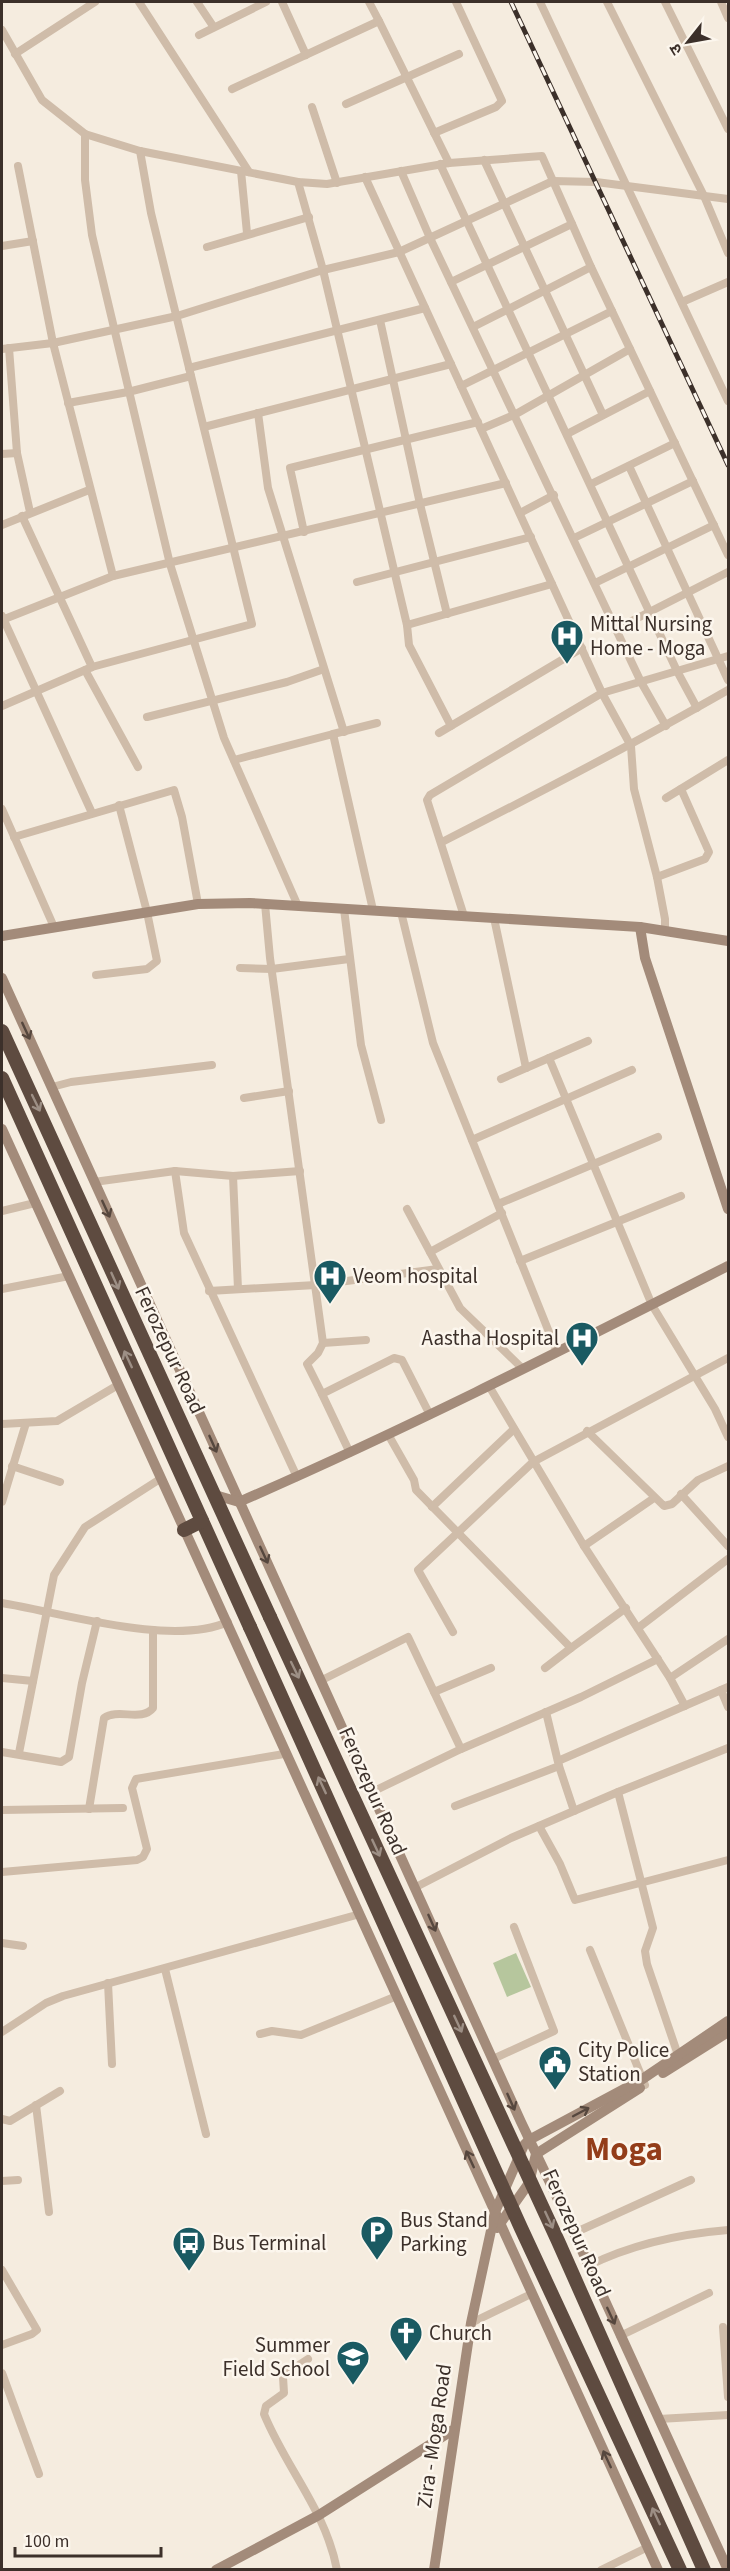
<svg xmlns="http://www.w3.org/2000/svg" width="730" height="2571" viewBox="0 0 730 2571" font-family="'Source Sans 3','Noto Sans Devanagari',sans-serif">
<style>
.green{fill:#b6c69d}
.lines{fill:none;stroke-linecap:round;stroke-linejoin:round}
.street{stroke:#cfbca9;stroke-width:8}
.secondary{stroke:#a38b7a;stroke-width:10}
.highway{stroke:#5e4b40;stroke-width:14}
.rail-casing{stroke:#3c302a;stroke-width:5}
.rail{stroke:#fcf6ed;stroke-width:3;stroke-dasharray:9;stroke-linecap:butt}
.highway-bridge{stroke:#5e4b40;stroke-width:14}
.oneway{stroke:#56473e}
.oneway2{stroke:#9d8f85}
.labels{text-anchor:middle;stroke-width:5;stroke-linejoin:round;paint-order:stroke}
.poi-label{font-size:21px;fill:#3c302a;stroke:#fcf6ed;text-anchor:start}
.street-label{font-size:21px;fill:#3c302a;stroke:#fcf6ed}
.town-label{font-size:33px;font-weight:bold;fill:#933d1a;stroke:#fcf6ed}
</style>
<rect width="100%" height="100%" fill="#f5ecdf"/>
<!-- green -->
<polygon class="green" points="516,1953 531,1987 507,1997 493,1963"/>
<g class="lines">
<!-- street -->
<g class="street">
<polyline points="139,2 249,172"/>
<polyline points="197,2 213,26"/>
<polyline points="282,2 306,55"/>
<polyline points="369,2 379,21"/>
<polyline points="540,2 728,401"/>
<polyline points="607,2 704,196 728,253"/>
<polyline points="665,2 728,129"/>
<polyline points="721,2 728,18"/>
<polyline points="2,30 42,100 85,134 140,151 298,182 327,184 449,163 542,156 591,267 728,555"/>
<polyline points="199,35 266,2"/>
<polyline points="15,54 95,2"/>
<polyline points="232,89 379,21 449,163"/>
<polyline points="346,104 459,54"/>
<polyline points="312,107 337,183"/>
<polyline points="434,133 496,107 502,101 456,2"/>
<polyline points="85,134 85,180 92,235 170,564 224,738 298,906"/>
<polyline points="484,160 603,415"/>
<polyline points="440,164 677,671 697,708"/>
<polyline points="18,166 53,343 113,576"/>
<polyline points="241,171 247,233"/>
<polyline points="401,171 430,238 641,682 666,726"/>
<polyline points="365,177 602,693 631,746 634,789 657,877 665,919 665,931"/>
<polyline points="298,182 323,270 407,625 409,645 451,726"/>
<polyline points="2,246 33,241"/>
<polyline points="207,247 309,217"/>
<polyline points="451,282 572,224"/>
<polyline points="682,302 728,282"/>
<polyline points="380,320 420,504 447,614"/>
<polyline points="473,327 591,267"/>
<polyline points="9,348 17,453 30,512"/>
<polyline points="2,349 53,343 177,316 323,270 399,252 553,181 596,182 728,199"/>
<polyline points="189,368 425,308"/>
<polyline points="461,386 612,311"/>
<polyline points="68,403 128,392 191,376"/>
<polyline points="258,413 268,488 344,732"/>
<polyline points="204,427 451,364"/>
<polyline points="481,429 516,414 630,349"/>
<polyline points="567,434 650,391"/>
<polyline points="2,454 17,453"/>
<polyline points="629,466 728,680"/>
<polyline points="591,484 675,443"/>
<polyline points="520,513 554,495"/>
<polyline points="22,516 92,667"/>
<polyline points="2,525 89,490"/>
<polyline points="304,532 290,468 478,422"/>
<polyline points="574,538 693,481"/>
<polyline points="357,582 531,537"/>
<polyline points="595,583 714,525"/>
<polyline points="2,616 92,813"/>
<polyline points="2,620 113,576 506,483"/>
<polyline points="407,625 552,584"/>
<polyline points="616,629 728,572"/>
<polyline points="85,670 138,767"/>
<polyline points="2,706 92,667 252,624 151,213 140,151"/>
<polyline points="147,717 287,682 324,669"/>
<polyline points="439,733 582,648"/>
<polyline points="333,734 377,723"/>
<polyline points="234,760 333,734 373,910"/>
<polyline points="666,798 728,760"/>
<polyline points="2,809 54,927"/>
<polyline points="14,837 174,790 182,817 198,904"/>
<path d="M442,842C539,793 634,744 728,690"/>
<polyline points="657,877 705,859 709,852 681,789"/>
<polyline points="265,904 270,958 323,1343 318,1353 307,1364 322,1394"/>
<polyline points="344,909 361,1045 381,1120"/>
<polyline points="401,912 433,1043 557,1352"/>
<polyline points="464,916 427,800 430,795 602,693 728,656"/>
<polyline points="494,918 526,1068"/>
<polyline points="240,968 272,969 349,959"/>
<polyline points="96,975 147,969 157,961 147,912 119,805"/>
<polyline points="549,1058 652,1305 715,1409 728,1437"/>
<polyline points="501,1079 588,1041"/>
<polyline points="52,1087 71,1082 212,1065"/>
<polyline points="244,1098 289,1091"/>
<polyline points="472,1140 632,1070"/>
<polyline points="175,1171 184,1233 297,1477"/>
<polyline points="233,1176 238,1289"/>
<polyline points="94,1182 175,1171 233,1176 300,1171"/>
<polyline points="498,1204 658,1137"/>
<polyline points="407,1209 460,1308 523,1369"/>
<polyline points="2,1211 35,1203"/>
<polyline points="430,1252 502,1213"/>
<polyline points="520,1261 681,1196"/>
<polyline points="2,1289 69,1276"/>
<polyline points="209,1291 316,1285 438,1269"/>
<polyline points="323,1343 366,1340"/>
<polyline points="489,1386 584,1546 670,1678"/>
<polyline points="2,1424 57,1421 118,1385"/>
<polyline points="587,1431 664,1506 672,1504 698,1480 728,1466"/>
<polyline points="389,1436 414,1480 416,1490 571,1648 626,1608"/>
<polyline points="350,1453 322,1394 394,1358 402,1360 430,1415"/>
<polyline points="12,1466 60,1482"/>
<polyline points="681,1494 728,1546"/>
<polyline points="2,1502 26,1423"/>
<polyline points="432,1507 514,1429"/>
<polyline points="584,1546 654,1498"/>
<path d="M2,1603C63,1613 171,1647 228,1622"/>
<polyline points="638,1628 728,1559"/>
<polyline points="453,1632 418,1570 533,1462 728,1358"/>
<polyline points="545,1668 571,1648"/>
<polyline points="2,1678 33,1681"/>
<polyline points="322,1680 408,1637 461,1749 581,1697 658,1659"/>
<polyline points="721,1690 728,1707"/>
<polyline points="434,1692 491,1668"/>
<polyline points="685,1706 670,1678 728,1639"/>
<polyline points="2,1752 61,1762 69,1757 82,1683 97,1621"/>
<polyline points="19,1753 54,1575 85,1527 160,1479"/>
<polyline points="558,1761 728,1687"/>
<polyline points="559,1766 574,1811"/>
<polyline points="372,1792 461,1749"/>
<polyline points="618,1792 728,1748"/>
<polyline points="455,1806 559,1766 546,1712"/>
<path d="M89,1809L104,1718C118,1708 142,1722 153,1708V1630"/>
<polyline points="2,1810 123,1808"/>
<polyline points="539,1826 560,1864 575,1900 728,1860"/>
<polyline points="2,1872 137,1860 143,1857 147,1849 132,1788 136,1779 284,1754"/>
<polyline points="416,1887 511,1838 618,1792 653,1928 645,1951 647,1964 678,2055"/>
<polyline points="2,1943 23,1946"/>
<polyline points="590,1950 645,2085"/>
<polyline points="165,1969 206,2134"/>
<polyline points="108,1983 112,2064"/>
<polyline points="2,2032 46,2003 63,1996 360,1914"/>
<polyline points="260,2034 272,2031 301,2035 397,1996"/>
<polyline points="493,2059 554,2031 514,1927"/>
<polyline points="36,2105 49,2212"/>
<polyline points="2,2119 10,2121 60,2091"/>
<polyline points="2,2181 18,2180"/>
<polyline points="574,2233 691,2180"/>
<path d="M588,2266C632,2244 680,2234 728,2230"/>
<polyline points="2,2270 37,2330 32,2334 2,2345"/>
<polyline points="471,2323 531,2294"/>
<polyline points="723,2327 728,2397"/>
<polyline points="620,2336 709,2293"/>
<path d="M308,2359L285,2374L283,2377L284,2393L266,2406L264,2414C286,2468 326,2511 337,2570"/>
<polyline points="2,2373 39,2474"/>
<polyline points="659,2419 728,2415"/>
<polyline points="601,2570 648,2547"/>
</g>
<!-- secondary -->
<g class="secondary">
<polyline points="640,927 645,958 728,1209"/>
<polyline points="2,936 198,904 250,903 640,927 728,941"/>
<polyline points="2,978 521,2122 574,2233 728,2570"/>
<polyline points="2,1129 658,2570"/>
<path d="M215,1495L239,1502C405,1430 566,1348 728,1266"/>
<polyline points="663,2073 728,2032"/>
<polyline points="497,2228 529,2183 536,2154 640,2088"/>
<polyline points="216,2570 319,2515 453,2430"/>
<polyline points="434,2570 471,2323 495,2212 524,2145 529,2140 641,2080 728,2021"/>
</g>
<!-- highway -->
<g class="highway">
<polyline points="2,1031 270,1617"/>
<polyline points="2,1078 250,1627"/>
<polyline points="184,1530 202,1521"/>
</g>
<!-- rail casing -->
<g class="rail-casing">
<polyline id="rail" points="511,2 728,465"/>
</g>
<!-- rail -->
<use href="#rail" class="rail"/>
<!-- highway-bridge -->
<g class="highway-bridge">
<polyline points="270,1617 558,2241 704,2570"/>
<polyline points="250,1627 521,2228 680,2570"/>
</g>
</g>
<!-- one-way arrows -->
<defs><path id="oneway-shaft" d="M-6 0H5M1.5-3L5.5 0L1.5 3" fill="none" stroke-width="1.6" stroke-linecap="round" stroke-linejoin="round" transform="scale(1.5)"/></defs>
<g class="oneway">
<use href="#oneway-shaft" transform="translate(26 1031) rotate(65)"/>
<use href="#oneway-shaft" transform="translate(106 1209) rotate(65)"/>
<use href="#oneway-shaft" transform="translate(213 1444) rotate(66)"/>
<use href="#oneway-shaft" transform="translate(264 1555) rotate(65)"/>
<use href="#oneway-shaft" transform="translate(432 1923) rotate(66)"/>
<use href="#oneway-shaft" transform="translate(511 2102) rotate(66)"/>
<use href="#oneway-shaft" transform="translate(581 2112) rotate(-28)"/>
<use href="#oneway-shaft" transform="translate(470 2159) rotate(-115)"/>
<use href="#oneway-shaft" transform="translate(611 2316) rotate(65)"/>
<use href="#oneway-shaft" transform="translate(607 2459) rotate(-115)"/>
</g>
<g class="oneway2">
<use href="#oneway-shaft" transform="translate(36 1103) rotate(64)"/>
<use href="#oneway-shaft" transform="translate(115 1281) rotate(66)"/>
<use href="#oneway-shaft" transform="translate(128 1359) rotate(-115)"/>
<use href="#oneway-shaft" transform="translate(295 1670) rotate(64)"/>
<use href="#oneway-shaft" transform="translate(322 1785) rotate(-115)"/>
<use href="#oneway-shaft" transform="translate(376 1848) rotate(65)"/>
<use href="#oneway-shaft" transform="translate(458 2024) rotate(65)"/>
<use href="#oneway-shaft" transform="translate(549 2220) rotate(65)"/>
<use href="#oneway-shaft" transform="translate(656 2516) rotate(-115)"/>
</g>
<!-- icons -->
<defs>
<g id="hospital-pin" transform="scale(1.725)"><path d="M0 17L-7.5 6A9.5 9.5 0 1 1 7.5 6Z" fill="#1a5a62" stroke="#fcf6ed"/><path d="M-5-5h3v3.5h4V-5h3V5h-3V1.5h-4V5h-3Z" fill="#fff"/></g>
<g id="civic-pin" transform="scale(1.725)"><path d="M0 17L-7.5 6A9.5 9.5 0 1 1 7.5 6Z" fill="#1a5a62" stroke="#fcf6ed"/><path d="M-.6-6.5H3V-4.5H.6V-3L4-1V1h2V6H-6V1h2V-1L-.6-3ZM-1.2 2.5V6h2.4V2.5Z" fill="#fff"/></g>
<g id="parking-pin" transform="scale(1.725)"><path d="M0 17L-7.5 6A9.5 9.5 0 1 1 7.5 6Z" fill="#1a5a62" stroke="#fcf6ed"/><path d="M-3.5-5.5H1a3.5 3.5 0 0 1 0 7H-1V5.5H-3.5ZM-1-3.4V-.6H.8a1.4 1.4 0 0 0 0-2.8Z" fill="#fff"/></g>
<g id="bus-pin" transform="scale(1.725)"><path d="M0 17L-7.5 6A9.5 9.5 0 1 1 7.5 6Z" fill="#1a5a62" stroke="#fcf6ed"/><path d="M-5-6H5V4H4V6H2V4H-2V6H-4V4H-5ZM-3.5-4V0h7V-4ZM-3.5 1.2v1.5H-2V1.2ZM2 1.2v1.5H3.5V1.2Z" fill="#fff"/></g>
<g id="church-pin" transform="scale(1.725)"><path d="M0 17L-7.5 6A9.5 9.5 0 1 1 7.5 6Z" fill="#1a5a62" stroke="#fcf6ed"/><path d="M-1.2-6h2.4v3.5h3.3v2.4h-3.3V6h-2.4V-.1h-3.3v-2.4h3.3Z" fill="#fff"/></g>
<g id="school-pin" transform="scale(1.725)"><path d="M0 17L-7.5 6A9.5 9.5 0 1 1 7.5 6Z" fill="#1a5a62" stroke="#fcf6ed"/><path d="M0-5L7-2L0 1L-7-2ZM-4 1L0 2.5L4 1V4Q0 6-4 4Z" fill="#fff"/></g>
</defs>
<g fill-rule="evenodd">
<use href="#hospital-pin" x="567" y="636"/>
<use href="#hospital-pin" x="330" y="1276"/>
<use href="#hospital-pin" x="582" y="1338"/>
<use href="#civic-pin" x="555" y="2062"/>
<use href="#parking-pin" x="377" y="2232"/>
<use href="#bus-pin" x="189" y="2243"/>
<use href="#church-pin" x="406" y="2333"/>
<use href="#school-pin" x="353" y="2357"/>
</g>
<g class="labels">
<!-- poi labels -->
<g class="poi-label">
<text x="590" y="631">Mittal Nursing<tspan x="590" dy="24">Home - Moga</tspan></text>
<text x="353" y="1283">Veom hospital</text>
<text x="559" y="1345" text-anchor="end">Aastha Hospital</text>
<text x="578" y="2057">City Police<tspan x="578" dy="24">Station</tspan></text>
<text x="400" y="2227">Bus Stand<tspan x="400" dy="24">Parking</tspan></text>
<text x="212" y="2250">Bus Terminal</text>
<text x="429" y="2340">Church</text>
<text x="330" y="2352" text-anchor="end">Summer<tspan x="330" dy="24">Field School</tspan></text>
</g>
<!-- street labels -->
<g class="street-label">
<text transform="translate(170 1350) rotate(65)" y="7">Ferozepur Road</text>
<text transform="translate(373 1791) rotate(66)" y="7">Ferozepur Road</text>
<text transform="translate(577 2233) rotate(66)" y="7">Ferozepur Road</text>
<text transform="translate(434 2436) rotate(-82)" y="7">Zira - Moga Road</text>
</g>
<!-- town labels -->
<g class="town-label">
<text x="624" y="2160">Moga</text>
</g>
</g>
<!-- border -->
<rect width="730" height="2571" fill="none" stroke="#3c302a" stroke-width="6"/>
<!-- north arrow -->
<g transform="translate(688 42) rotate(239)" stroke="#fcf6ed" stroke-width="4.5" paint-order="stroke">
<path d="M0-4.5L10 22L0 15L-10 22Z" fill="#3c302a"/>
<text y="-9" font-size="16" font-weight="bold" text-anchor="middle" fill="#3c302a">उ</text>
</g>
<!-- scale -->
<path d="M15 2547v9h146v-9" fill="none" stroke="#3c302a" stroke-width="3"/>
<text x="24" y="2547" font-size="18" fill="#3c302a" stroke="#fcf6ed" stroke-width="4.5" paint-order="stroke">100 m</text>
</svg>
